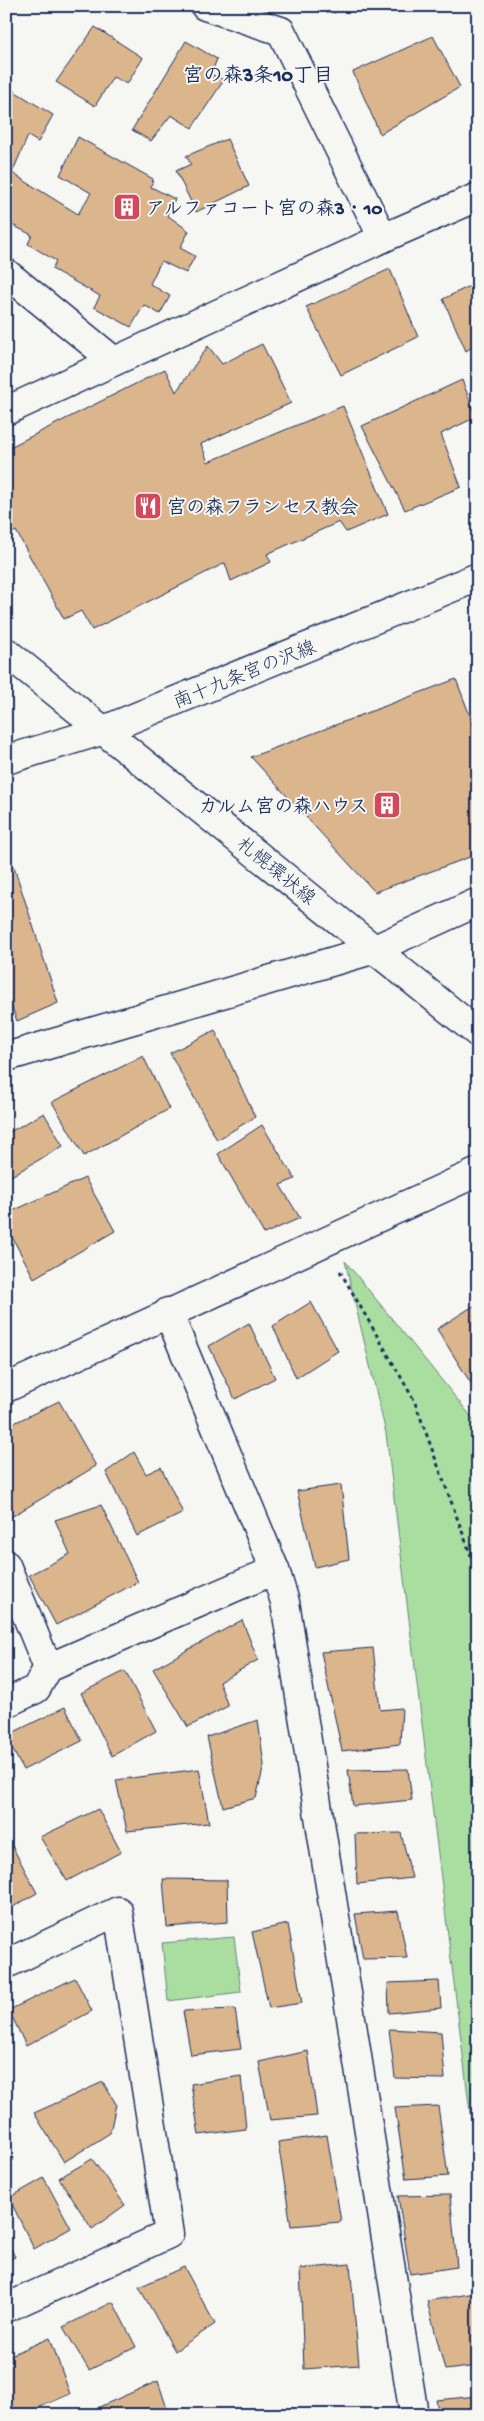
<svg xmlns="http://www.w3.org/2000/svg" width="484" height="2421" viewBox="0 0 484 2421" font-family="'Gochi Hand','Klee One',sans-serif">
<style>
.green{fill:#aadea0;stroke:#62867f}
.building{fill:#dbb58c;stroke:#1b2f5e}
.lines{fill:none;stroke-linecap:round;stroke-linejoin:round}
.minor-casing{stroke:#1b2f5e;stroke-width:31}
.primary-casing{stroke:#1b2f5e;stroke-width:31}
.path{stroke:#1b2f5e;stroke-width:3;stroke-dasharray:4 4;stroke-linecap:butt}
.minor{stroke:#f6f6f2;stroke-width:28}
.primary{stroke:#f6f6f2;stroke-width:28}
.labels{text-anchor:middle;stroke-width:4;stroke-linejoin:round;paint-order:stroke}
.poi-label{font-size:19px;font-weight:bold;fill:#1b2f5e;stroke:#f6f6f2;text-anchor:start}
.street-label{font-size:19px;fill:#1b2f5e;stroke:#f6f6f2}
.neighbourhood-label{font-size:20px;font-weight:bold;fill:#1b2f5e;stroke:#f6f6f2}
</style>
<rect width="100%" height="100%" fill="#f6f6f2"/>
<filter id="ink" filterUnits="userSpaceOnUse"><feTurbulence type="fractalNoise" baseFrequency=".02" numOctaves="2"/><feDisplacementMap in="SourceGraphic" scale="10" xChannelSelector="R" yChannelSelector="G"/><feConvolveMatrix kernelMatrix="1 2 1 2 8 2 1 2 1" color-interpolation-filters="sRGB"/></filter>
<g filter="url(#ink)">
<!-- green -->
<g class="green">
<polygon points="345,1261 478,1425 478,2177 386,1433"/>
<polygon points="234,1937 241,1992 168,2001 162,1943"/>
</g>
<!-- building -->
<g class="building">
<polygon points="316,6 337,6 335,13"/>
<polygon points="95,27 143,58 127,84 113,77 95,106 56,82"/>
<polygon points="433,36 460,87 380,134 353,72"/>
<polygon points="186,41 217,59 211,74 224,80 192,128 171,115 151,141 132,130"/>
<polygon points="6,86 53,115 38,142 28,136 12,173 78,214 91,193 60,175 78,137 153,179 151,187 175,199 167,215 189,231 180,248 195,256 186,273 161,261 150,284 170,296 160,314 144,305 131,327 94,307 100,296 52,269 56,261 28,244 32,235 6,222"/>
<polygon points="227,139 249,186 196,212 176,171 191,164 186,156"/>
<polygon points="390,269 418,337 341,375 306,307"/>
<polygon points="478,282 478,343 466,351 443,299"/>
<polygon points="262,344 291,403 201,444 208,462 343,406 388,514 346,532 339,522 267,554 271,562 231,581 225,563 92,630 81,611 64,619 16,531 6,536 6,449 165,369 176,392 208,346 222,364"/>
<polygon points="462,380 476,417 441,434 461,487 405,510 362,426"/>
<polygon points="456,679 478,737 478,854 375,892 251,757"/>
<polygon points="14,867 58,1003 17,1021 6,991 6,870"/>
<polygon points="215,1030 255,1117 217,1140 170,1053"/>
<polygon points="143,1056 169,1109 84,1156 52,1102"/>
<polygon points="44,1113 63,1146 6,1179 6,1134"/>
<polygon points="262,1125 295,1179 280,1185 300,1218 264,1234 218,1154"/>
<polygon points="85,1178 115,1231 34,1278 6,1226 6,1214"/>
<polygon points="6,1299 13,1312 6,1316"/>
<polygon points="311,1302 338,1351 296,1378 273,1326"/>
<polygon points="478,1303 478,1381 472,1385 437,1329"/>
<polygon points="249,1323 275,1378 235,1399 209,1346"/>
<polygon points="59,1401 96,1466 11,1517 6,1508 6,1427"/>
<polygon points="134,1452 146,1474 161,1467 183,1513 137,1536 106,1472"/>
<polygon points="341,1485 349,1559 315,1567 297,1491"/>
<polygon points="101,1505 138,1582 56,1625 29,1575 70,1554 55,1520"/>
<polygon points="242,1620 258,1660 219,1682 228,1706 188,1727 153,1669"/>
<polygon points="373,1648 380,1710 402,1708 400,1744 342,1751 321,1652"/>
<polygon points="125,1671 156,1731 112,1756 81,1693"/>
<polygon points="65,1707 82,1741 23,1770 6,1736"/>
<polygon points="258,1720 264,1765 256,1798 223,1807 207,1737"/>
<polygon points="199,1769 209,1823 127,1831 116,1780"/>
<polygon points="408,1769 412,1800 353,1806 348,1770"/>
<polygon points="98,1809 121,1852 67,1881 40,1837"/>
<polygon points="401,1833 412,1878 357,1884 355,1834"/>
<polygon points="12,1846 37,1893 6,1911 6,1849"/>
<polygon points="163,1879 227,1880 228,1922 167,1927"/>
<polygon points="398,1911 407,1958 363,1959 355,1914"/>
<polygon points="288,1924 302,2003 269,2008 252,1932"/>
<polygon points="75,1978 92,2011 26,2046 9,2010"/>
<polygon points="439,1981 441,2008 389,2013 388,1983"/>
<polygon points="235,2009 241,2049 191,2055 183,2011"/>
<polygon points="389,2029 441,2032 445,2079 395,2078"/>
<polygon points="308,2051 317,2116 270,2120 259,2062"/>
<polygon points="241,2076 246,2129 199,2135 191,2084"/>
<polygon points="103,2082 116,2104 110,2133 64,2162 34,2113"/>
<polygon points="438,2106 448,2176 406,2179 395,2108"/>
<polygon points="327,2135 341,2222 291,2226 278,2142"/>
<polygon points="6,2146 14,2160 6,2164"/>
<polygon points="92,2159 125,2205 92,2229 59,2178"/>
<polygon points="44,2178 71,2228 34,2249 9,2198"/>
<polygon points="450,2195 457,2267 410,2274 398,2196"/>
<polygon points="6,2239 15,2257 6,2261"/>
<polygon points="350,2264 359,2365 304,2369 300,2269"/>
<polygon points="184,2267 215,2324 175,2351 139,2287"/>
<polygon points="475,2293 478,2313 478,2366 445,2370 427,2301"/>
<polygon points="113,2302 136,2347 89,2370 63,2327"/>
<polygon points="50,2338 70,2394 22,2415 10,2415 6,2406 6,2357"/>
<polygon points="158,2381 169,2415 81,2415"/>
<polygon points="478,2396 478,2415 439,2415 436,2400"/>
</g>
<g class="lines">
<!-- minor casing -->
<g class="minor-casing">
<g id="minor">
<polyline points="205,6 281,31 383,238"/>
<polyline points="6,273 114,361"/>
<polyline points="6,411 383,238 478,197"/>
<polyline points="6,1057 375,949 478,902"/>
<polyline points="168,1312 275,1570 285,1602 414,2415"/>
<polyline points="6,1388 478,1172"/>
<polyline points="6,1565 48,1668"/>
<polyline points="6,1703 36,1689 48,1668 275,1570"/>
<polyline points="6,1964 118,1911 169,2234 6,2308"/>
</g>
</g>
<!-- primary casing -->
<g class="primary-casing">
<g id="primary">
<polyline points="6,652 478,1033"/>
<polyline points="6,760 104,730 478,577"/>
</g>
</g>
<!-- path -->
<polyline class="path" points="340,1271 414,1400 478,1575"/>
<!-- minor -->
<use href="#minor" class="minor"/>
<!-- primary -->
<use href="#primary" class="primary"/>
</g>
</g>
<!-- icons -->
<defs>
<g id="building-square" transform="scale(1.4375)"><rect x="-9" y="-9" width="18" height="18" rx="4" fill="#d1495b" stroke="#f6f6f2"/><path d="M-4-6H4V6H1V3H-1V6H-4ZM-2.5-4.3h1.7v1.8h-1.7ZM.8-4.3h1.7v1.8H.8ZM-2.5-1h1.7V.8h-1.7ZM.8-1h1.7V.8H.8Z" fill="#fff"/></g>
<g id="restaurant-square" transform="scale(1.4375)"><rect x="-9" y="-9" width="18" height="18" rx="4" fill="#d1495b" stroke="#f6f6f2"/><path d="M-5-6h1v4h1v-4h1v4h1v-4h1v5L-1.5 .5V6h-2V.5L-5-1ZM5-6V6H3V1.5H1.5Q1.5-4 5-6Z" fill="#fff"/></g>
</defs>
<g fill-rule="evenodd">
<use href="#building-square" x="127" y="207"/>
<use href="#restaurant-square" x="148" y="506"/>
<use href="#building-square" x="387" y="805"/>
</g>
<g class="labels">
<!-- poi labels -->
<g class="poi-label">
<text x="146" y="214">アルファコート宮の森3・10</text>
<text x="167" y="513">宮の森フランセス教会</text>
<text x="368" y="812" text-anchor="end">カルム宮の森ハウス</text>
</g>
<!-- street labels -->
<g class="street-label">
<text transform="translate(244 673) rotate(-22)" y="7">南十九条宮の沢線</text>
<text transform="translate(277 870) rotate(39)" y="7">札幌環状線</text>
</g>
<!-- neighbourhood labels -->
<g class="neighbourhood-label">
<text x="258" y="81">宮の森3条10丁目</text>
</g>
</g>
<!-- margin -->
<rect width="484" height="2421" fill="none" stroke="#f6f6f2" stroke-width="25"/>
<rect x="12" y="12" width="459" height="2396" fill="none" stroke="#1b2f5e" stroke-width="2" filter="url(#ink)"/>
</svg>
